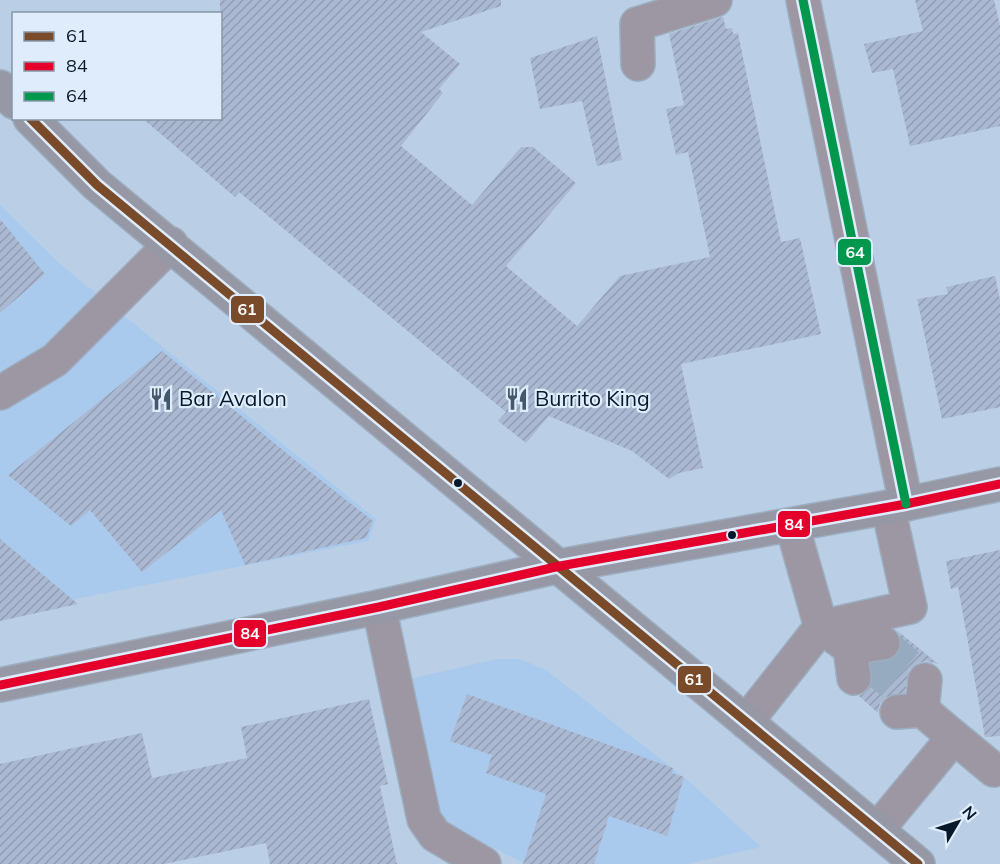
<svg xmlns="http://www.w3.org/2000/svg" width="1000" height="864" viewBox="0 0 1000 864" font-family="Mulish,sans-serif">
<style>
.built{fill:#a9caed}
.building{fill:url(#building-hatch)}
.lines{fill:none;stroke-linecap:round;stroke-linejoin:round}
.minor-tunnel{stroke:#96aac0;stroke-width:33;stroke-dasharray:33 16;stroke-linecap:butt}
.minor-casing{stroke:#9daec0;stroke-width:36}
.major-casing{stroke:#9daec0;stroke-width:36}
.minor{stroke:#9c97a2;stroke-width:33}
.major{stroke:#9798a6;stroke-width:33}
.bus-1-casing{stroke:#deecfc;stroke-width:14}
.bus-2-casing{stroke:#deecfc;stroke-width:14}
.bus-3-casing{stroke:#deecfc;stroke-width:14}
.bus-1{stroke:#7a4b2a;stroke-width:9}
.bus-2{stroke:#e4002b;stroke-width:9}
.bus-3{stroke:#01984d;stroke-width:9}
.bus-dot{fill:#06182a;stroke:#deecfc;stroke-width:2}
.labels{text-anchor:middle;stroke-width:4.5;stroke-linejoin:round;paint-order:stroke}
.poi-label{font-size:21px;fill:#06182a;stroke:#deecfc;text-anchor:start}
.line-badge{stroke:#deecfc;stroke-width:2}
.badge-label{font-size:16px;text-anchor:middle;font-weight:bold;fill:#fff}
</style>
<defs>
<pattern id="building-hatch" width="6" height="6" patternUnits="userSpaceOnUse" patternTransform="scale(1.5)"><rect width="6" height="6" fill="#aab8d1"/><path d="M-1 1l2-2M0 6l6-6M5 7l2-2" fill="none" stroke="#919db4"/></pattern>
</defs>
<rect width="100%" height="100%" fill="#bacfe5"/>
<!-- built -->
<g class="built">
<polygon points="0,205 61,265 376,519 368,541 0,614"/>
<polygon points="497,659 520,659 546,670 690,782 761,847 687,864 525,864 443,822 436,815 409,679"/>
</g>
<!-- building -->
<g class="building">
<polygon points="220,0 501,0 501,6 421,32 460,64 439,89 443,93 401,146 472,205 521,147 533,147 576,183 506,266 577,326 620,276 710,257 688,152 676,155 666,109 684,105 669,34 723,17 726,29 732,28 733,34 738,33 781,242 800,238 821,334 681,364 703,468 679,473 669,479 632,451 549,416 526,443 498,421 506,412 239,192 235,197 142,118 220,118"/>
<polygon points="915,0 994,0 1000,25 1000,126 910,146 893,69 872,73 864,44 923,31"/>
<polygon points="597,36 622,160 597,166 582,101 540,109 530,58"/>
<polygon points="0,219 45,274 0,313"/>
<polygon points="995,276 1000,300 1000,407 942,419 917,299 948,294 946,287"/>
<polygon points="162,351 290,456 373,521 366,538 245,565 221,510 142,572 90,510 71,526 8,475"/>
<polygon points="0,539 78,604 0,621"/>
<polygon points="1000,550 1000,736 985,737 958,587 951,589 946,561"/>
<polygon points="898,631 938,664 926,661 917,663 909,670 905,693 886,697 880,703 878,713 859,696 866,692 871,685 871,664 894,658 900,650 902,641"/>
<polygon points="467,694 673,768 672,773 684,777 667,836 609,816 594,864 523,864 546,794 486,773 492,755 450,741"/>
<polygon points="369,699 388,784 380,786 397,864 270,864 266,843 164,864 0,864 0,764 142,733 152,778 247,758 241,727"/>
</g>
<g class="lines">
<!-- minor-tunnel -->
<g class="minor-tunnel">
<polyline points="883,643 925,680"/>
<polyline points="867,662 909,698"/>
</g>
<!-- minor casing -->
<g class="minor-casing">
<g id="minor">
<polyline points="803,0 906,504"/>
<polyline points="638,64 637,24 715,0"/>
<polyline points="0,393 55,360 171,244"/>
<polyline points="792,525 821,627 850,648 854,678"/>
<polyline points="379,607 424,819 435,835 484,864"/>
<polyline points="850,648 883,643"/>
<polyline points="922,710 925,680"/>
<polyline points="897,712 922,710 954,737"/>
<polyline points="746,722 821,627 910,607 888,507"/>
<polyline points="877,830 954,737 994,770"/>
</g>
</g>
<!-- major casing -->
<g class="major-casing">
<g id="major">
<polyline points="0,87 14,102"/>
<polyline points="30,118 97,185 918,864"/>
<polyline points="0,685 379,607 560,566 906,504 1000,484"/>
</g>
</g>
<!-- minor -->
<use href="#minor" class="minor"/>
<!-- major -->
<use href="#major" class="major"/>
<!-- bus-1 casing -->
<g class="bus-1-casing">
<polyline id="bus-1" points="30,118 97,185 918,864"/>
</g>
<!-- bus-2 casing -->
<g class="bus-2-casing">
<polyline id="bus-2" points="0,685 379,607 560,566 906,504 1000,484"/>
</g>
<!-- bus-3 casing -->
<g class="bus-3-casing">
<polyline id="bus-3" points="803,0 906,504"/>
</g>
<!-- bus-1 -->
<use href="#bus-1" class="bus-1"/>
<!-- bus-2 -->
<use href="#bus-2" class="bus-2"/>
<!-- bus-3 -->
<use href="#bus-3" class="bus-3"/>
</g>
<!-- icons -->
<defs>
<g id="restaurant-bare" transform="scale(1.8)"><path d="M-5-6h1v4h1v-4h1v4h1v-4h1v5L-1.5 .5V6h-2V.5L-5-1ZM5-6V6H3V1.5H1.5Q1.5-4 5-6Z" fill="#45586b" stroke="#deecfc" stroke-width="2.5" paint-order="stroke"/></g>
</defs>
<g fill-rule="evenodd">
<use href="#restaurant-bare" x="161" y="399"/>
<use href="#restaurant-bare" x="517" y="399"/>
</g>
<!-- markers -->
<g class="bus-dot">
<circle cx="458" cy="483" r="5"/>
<circle cx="732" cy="535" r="5"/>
</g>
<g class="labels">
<!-- poi labels -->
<g class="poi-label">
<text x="179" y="406">Bar Avalon</text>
<text x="535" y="406">Burrito King</text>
</g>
</g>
<g class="line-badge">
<rect x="837" y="238" width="35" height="28" rx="6" fill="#01984d"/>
<rect x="230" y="295" width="35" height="29" rx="6" fill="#7a4b2a"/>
<rect x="777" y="510" width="34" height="28" rx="6" fill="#e4002b"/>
<rect x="233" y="619" width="34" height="29" rx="6" fill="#e4002b"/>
<rect x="677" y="665" width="35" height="29" rx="6" fill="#7a4b2a"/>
</g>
<g class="badge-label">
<text x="855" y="258">64</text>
<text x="247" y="315">61</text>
<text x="794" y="530">84</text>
<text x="250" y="639">84</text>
<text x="694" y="685">61</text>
</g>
<!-- legend -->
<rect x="12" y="12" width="210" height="108" fill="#deecfc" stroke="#8897a8" stroke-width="1.5"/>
<rect x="24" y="32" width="30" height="9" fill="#7a4b2a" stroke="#8897a8" stroke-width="1.5"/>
<text x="66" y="42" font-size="18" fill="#06182a">61</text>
<rect x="24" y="62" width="30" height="9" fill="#e4002b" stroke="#8897a8" stroke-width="1.5"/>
<text x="66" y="72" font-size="18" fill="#06182a">84</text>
<rect x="24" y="92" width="30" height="9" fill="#01984d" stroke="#8897a8" stroke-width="1.5"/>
<text x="66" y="102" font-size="18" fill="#06182a">64</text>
<!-- north arrow -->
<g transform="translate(958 822) rotate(51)" stroke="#deecfc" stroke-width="4.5" paint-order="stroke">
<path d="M0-4.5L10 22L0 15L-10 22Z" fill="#06182a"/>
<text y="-9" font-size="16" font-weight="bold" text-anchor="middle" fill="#06182a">N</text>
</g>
</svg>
